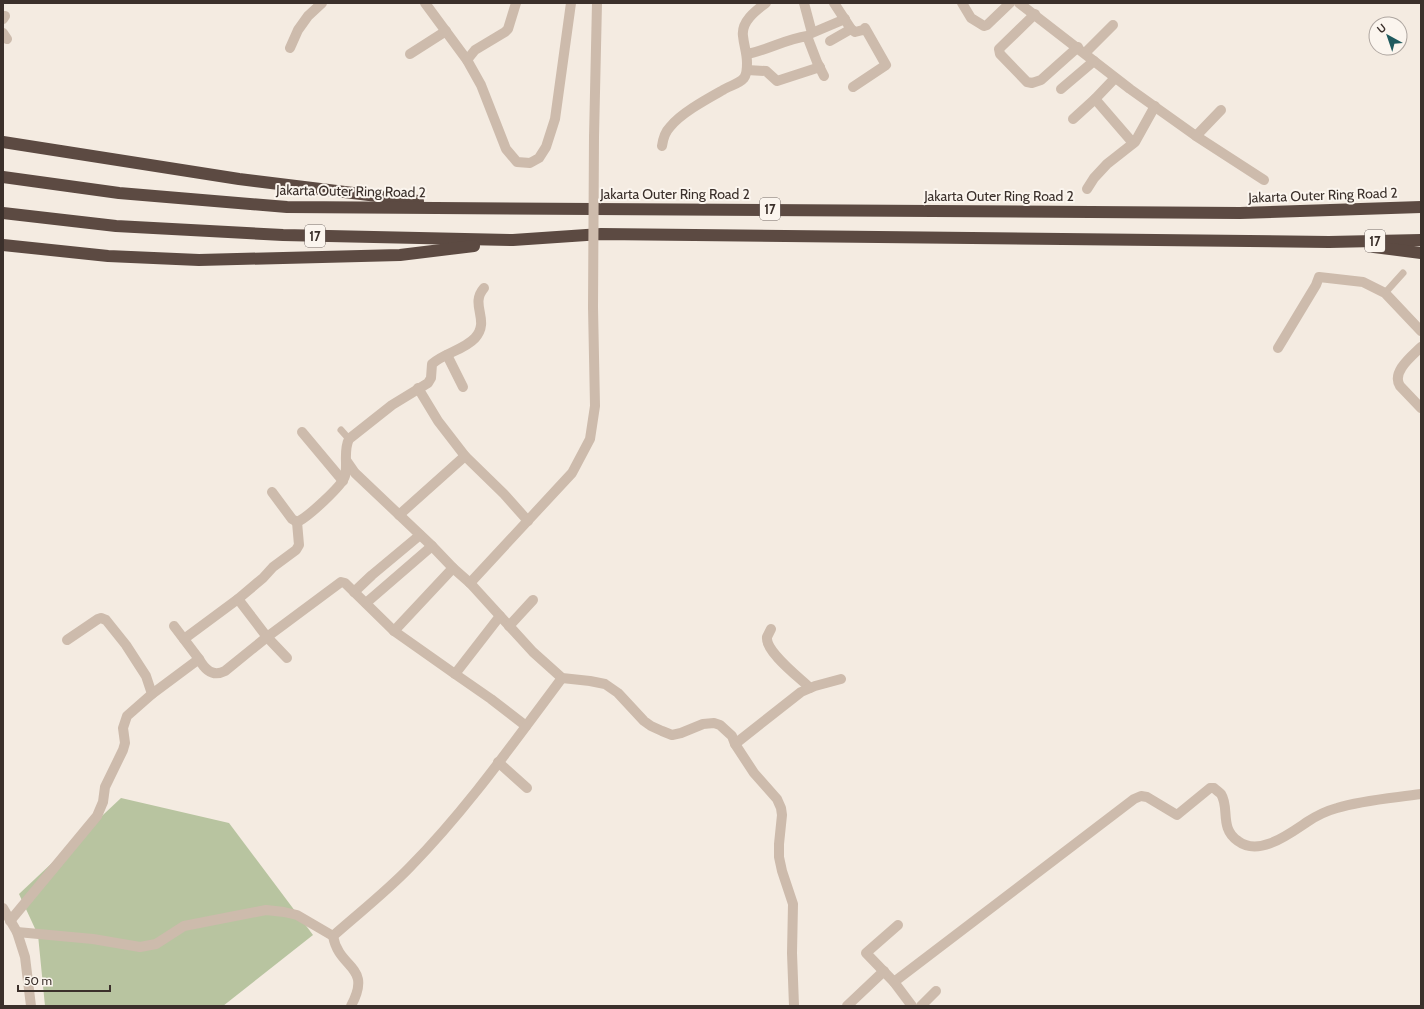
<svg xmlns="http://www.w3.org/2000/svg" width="1424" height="1009" viewBox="0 0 1424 1009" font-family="Cabin,sans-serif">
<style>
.green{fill:#b8c4a0}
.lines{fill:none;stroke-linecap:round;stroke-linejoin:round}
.service{stroke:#cdbbac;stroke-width:7}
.minor{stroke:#cdbbac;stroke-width:10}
.motorway{stroke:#5c4a42;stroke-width:12}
.minor-bridge{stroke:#cdbbac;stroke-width:10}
.labels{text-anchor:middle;stroke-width:4;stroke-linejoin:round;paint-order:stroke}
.shield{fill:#fbf5ee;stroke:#756b66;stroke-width:1}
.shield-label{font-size:13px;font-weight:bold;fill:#3b302b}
.street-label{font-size:14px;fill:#3b302b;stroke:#fbf5ee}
</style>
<rect width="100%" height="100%" fill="#f4ebe1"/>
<!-- green -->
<polygon class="green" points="121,798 229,823 313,935 223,1006 45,1006 38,935 19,894"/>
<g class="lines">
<!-- service -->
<g class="service">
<polyline points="1385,293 1403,273"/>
<polyline points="341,430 349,439"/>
</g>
<!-- minor -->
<g class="minor">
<polyline points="425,3 467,60 481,85 506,149 517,162 530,163 539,158 546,147 555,119 571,3"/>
<polyline points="804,3 812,33 845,19"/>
<polyline points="834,3 851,29 855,32 863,30 865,28 886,65 853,87"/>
<polyline points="962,3 971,18 984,26 987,25 1010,3"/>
<polyline points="1019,3 1130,89 1196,136 1264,180"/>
<polyline points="1035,14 1002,46 999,49 1000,54 1027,82 1032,83 1041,80 1078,47"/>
<polyline points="3,19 5,16"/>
<polyline points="3,33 7,39"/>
<polyline points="830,41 851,29"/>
<polyline points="290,48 298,30 308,16 322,3"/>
<polyline points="1085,53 1113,25"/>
<polyline points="410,54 446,31"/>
<path d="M747,54C768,50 786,39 807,36L817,62L824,76"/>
<polyline points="467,60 475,50 505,32 508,29 516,3"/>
<polyline points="747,70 766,71 777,81 820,67"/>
<polyline points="1061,89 1094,61"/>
<polyline points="1095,99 1133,143"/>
<polyline points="1073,119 1095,99 1115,78"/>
<polyline points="1196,136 1221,110"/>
<polyline points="594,137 597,3"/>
<path d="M662,146C663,139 665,132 670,127C681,113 707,99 723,90C729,86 739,84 744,78C747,74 747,68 747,63C747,53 744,46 743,36C741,22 755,11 766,3"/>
<polyline points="1087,189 1094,178 1107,164 1135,142 1155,106"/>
<path d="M1421,347C1412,356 1391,372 1400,386L1421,408"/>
<polyline points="1278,348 1316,285 1319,277 1363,282 1385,293 1421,331"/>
<polyline points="447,355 463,387"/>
<polyline points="418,388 438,421 465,456 504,494 528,521"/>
<polyline points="302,432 343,481"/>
<polyline points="346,460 355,473 432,546 453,568 470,583 533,652 562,678 590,681 605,684 618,693 644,721 651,726 662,731 672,735 681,733 703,724 714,723 720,725 732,736 735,744 754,773 777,799 781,808 782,815 779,844 779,857 782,871 793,904 792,953 794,1006"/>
<polyline points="272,492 292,519 297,522"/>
<polyline points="399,515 465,456"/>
<path d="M297,522C307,518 343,485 345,476C348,464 343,451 349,439L392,405L428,383L431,378L432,364C444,353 464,350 475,338C491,320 469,305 484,288"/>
<polyline points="470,583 572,473 590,439 595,406 593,307"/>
<polyline points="354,592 372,575 420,535"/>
<polyline points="366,603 432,546"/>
<polyline points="500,616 455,674 491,699 526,726"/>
<polyline points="174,626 199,659"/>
<polyline points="509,626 533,600"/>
<path d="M771,629L767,637C765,652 800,678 810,688"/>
<polyline points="394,631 453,568"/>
<polyline points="184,639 238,599"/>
<polyline points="67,640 98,619 101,618 106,620 126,645 146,676 152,694"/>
<polyline points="287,658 267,637 238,599 263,578 273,567 296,550 299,545 297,522"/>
<polyline points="735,744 801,692 815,686 841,679"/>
<polyline points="498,762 527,788"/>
<polyline points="3,908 17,932 25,957 31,1006"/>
<path d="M10,921L97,816L103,802L105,787L123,750L125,743L123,728L127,716L152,694L199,659C205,670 213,677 225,671L267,637L341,582L345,583L394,631L455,674"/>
<path d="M898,925L866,953L894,982L1134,799L1141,796L1147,797L1177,815L1210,788H1214C1216,790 1219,792 1221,794C1230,808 1219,828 1238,841C1259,857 1289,834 1307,822C1316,816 1326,811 1337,808C1363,800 1394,798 1421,794"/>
<polyline points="17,932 93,939 140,947 156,944 184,926 266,910 284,912 297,915 333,936"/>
<path d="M333,936C359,913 387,891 410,867C467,809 514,742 562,678"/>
<path d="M333,936C339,970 373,965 351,1006"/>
<polyline points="894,982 912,1006"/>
<polyline points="847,1006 884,971"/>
<polyline points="921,1006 936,991"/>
</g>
<!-- motorway -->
<g class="motorway">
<polyline points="3,142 239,179 418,201"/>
<polyline points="3,177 119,193 287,207 1240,213 1421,207"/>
<polyline points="3,213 116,226 283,235 513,240 601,234 1329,242 1421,240"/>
<polyline points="3,245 108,256 199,260 400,255 474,246"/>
<polyline points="1374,247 1421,253"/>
</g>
<!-- minor-bridge -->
<polyline class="minor-bridge" points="593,307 594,137"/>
</g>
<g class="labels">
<!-- shield labels -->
<g class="shield">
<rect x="760" y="198" width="20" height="22" rx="3"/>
<rect x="305" y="225" width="20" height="22" rx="3"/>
<rect x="1365" y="230" width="20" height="22" rx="3"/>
</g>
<g class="shield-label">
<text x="770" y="214">17</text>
<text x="315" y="241">17</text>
<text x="1375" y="246">17</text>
</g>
<!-- street labels -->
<g class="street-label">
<text transform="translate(351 191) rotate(1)" y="5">Jakarta Outer Ring Road 2</text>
<text x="675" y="199">Jakarta Outer Ring Road 2</text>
<text transform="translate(1323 195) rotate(-2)" y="5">Jakarta Outer Ring Road 2</text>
<text x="999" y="201">Jakarta Outer Ring Road 2</text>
</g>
</g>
<!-- border -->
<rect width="1424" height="1009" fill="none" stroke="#3b302b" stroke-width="8"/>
<!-- north arrow -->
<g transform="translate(1388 36) rotate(320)"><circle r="19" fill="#fbf5ee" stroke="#aea6a0"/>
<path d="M0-3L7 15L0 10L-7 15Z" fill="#1f5a5e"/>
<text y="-6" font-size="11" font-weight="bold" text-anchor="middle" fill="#3b302b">U</text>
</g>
<!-- scale -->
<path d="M18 985v6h92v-6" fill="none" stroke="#3b302b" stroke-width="2"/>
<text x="24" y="985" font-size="12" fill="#3b302b" stroke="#fbf5ee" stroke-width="3" paint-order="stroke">50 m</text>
</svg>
